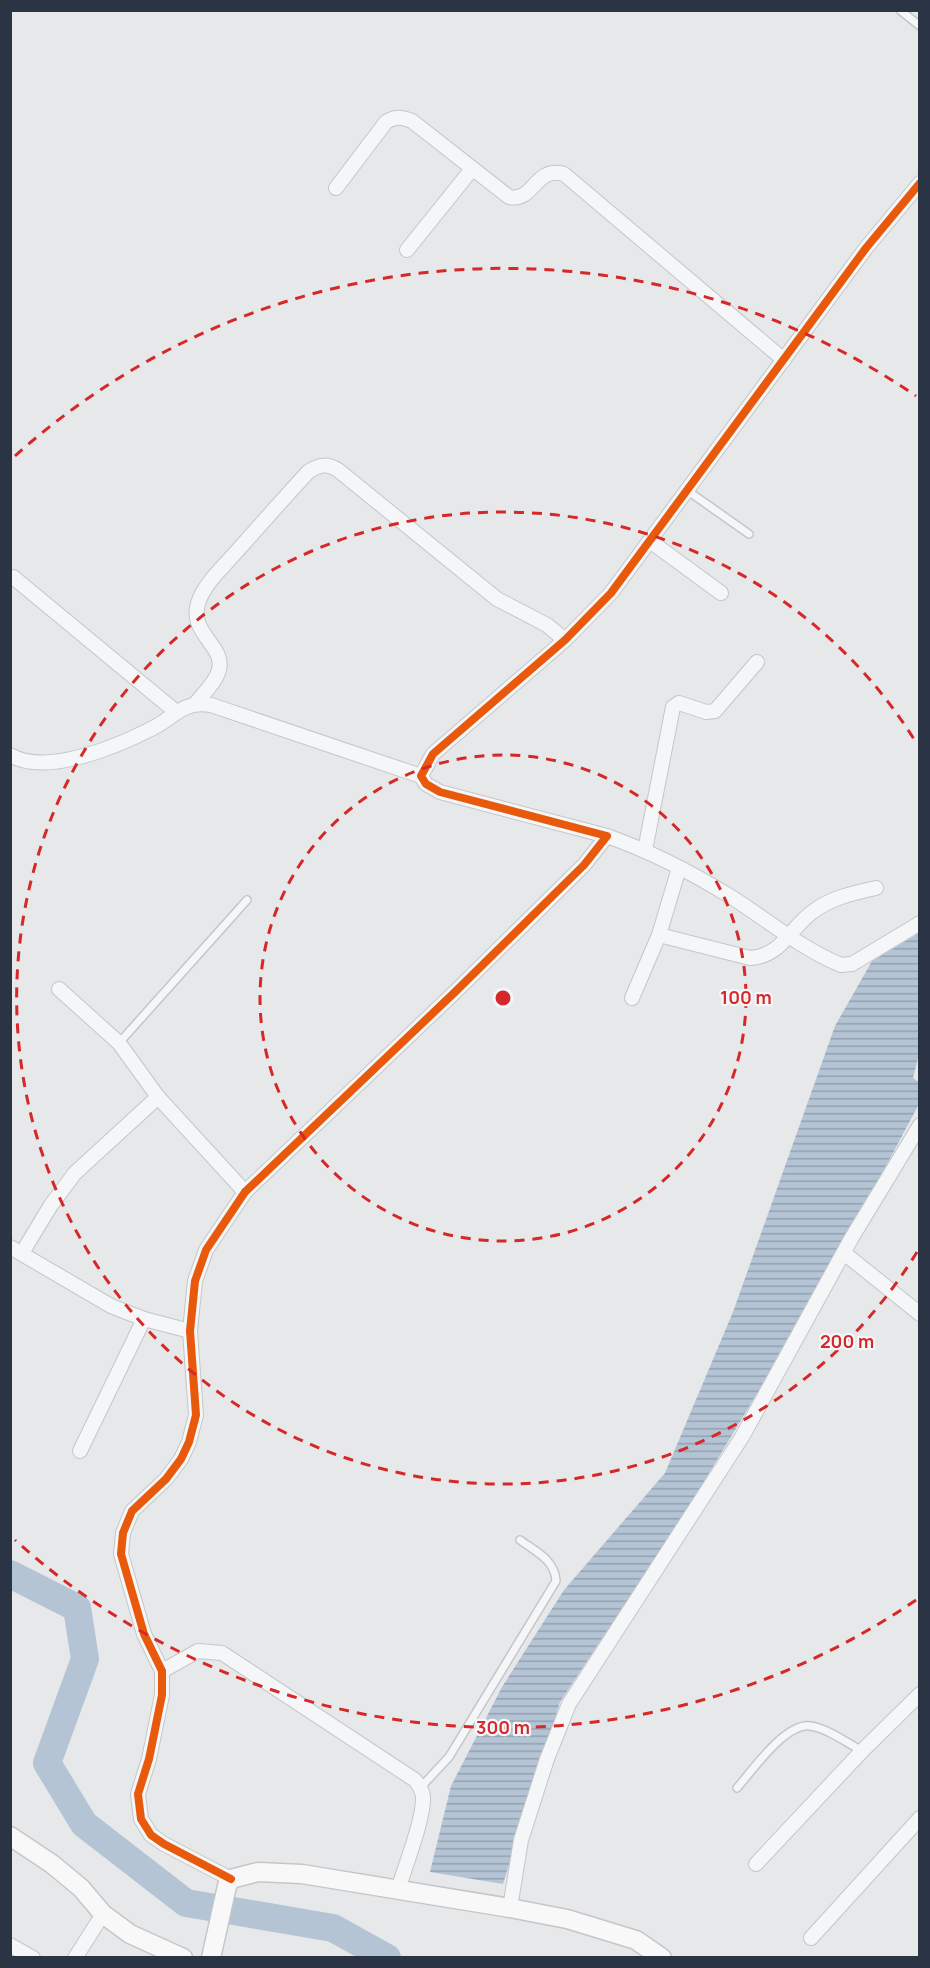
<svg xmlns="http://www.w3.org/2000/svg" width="930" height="1968" viewBox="0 0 930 1968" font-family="Manrope,sans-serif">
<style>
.water{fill:url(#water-rules)}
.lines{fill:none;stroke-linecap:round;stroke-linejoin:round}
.river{stroke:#b4c4d5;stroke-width:28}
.lane-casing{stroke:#c4c6c8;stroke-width:10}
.street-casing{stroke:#c4c6c8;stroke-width:16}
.secondary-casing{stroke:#c4c6c8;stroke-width:21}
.lane{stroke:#f5f6f7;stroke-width:7}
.street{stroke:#f5f6f7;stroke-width:14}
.secondary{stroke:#f8f8f8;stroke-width:18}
.cycleway-casing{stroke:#f4f6f9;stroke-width:11}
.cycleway{stroke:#e8590c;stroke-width:8}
.ring{fill:none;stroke:#d62828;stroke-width:3;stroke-dasharray:10 8}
.centre{fill:#d62828;stroke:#f4f6f9;stroke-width:3}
.ring-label{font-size:18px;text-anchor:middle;font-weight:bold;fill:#d62828;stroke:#f4f6f9;stroke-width:4.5;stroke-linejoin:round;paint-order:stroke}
</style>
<defs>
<pattern id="water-rules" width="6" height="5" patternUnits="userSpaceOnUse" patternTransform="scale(1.5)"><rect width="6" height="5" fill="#b4c4d5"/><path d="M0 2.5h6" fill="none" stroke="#93a0af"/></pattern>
</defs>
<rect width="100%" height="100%" fill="#e6e8ea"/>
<!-- water -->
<polygon class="water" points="919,933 919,1054 913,1078 919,1082 919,1104 823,1284 685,1513 560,1702 503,1884 430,1872 451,1786 502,1687 564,1590 665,1473 733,1312 835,1026 872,961"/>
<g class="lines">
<!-- river -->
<polyline class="river" points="10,1574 77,1608 85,1659 47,1763 84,1824 186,1903 333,1928 387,1958"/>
<!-- lane casing -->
<g class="lane-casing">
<g id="lane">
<polyline points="900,10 920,26"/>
<polyline points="688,491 749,534"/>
<polyline points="119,1043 247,900"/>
<path d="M421,1787L449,1757L556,1581C555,1560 535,1551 520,1540"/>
<path d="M737,1788C752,1771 785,1723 810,1726C827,1728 847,1743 862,1751"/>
</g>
</g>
<!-- street casing -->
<g class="street-casing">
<g id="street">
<path d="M336,188L386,122C396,116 402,117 412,121L509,197C535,202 534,166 564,174L784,360"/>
<polyline points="407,250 472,169"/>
<polyline points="650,541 721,593"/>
<polyline points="13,577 175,711"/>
<path d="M196,703C203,694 214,684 218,673C229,645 184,634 200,598C208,580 225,565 238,550C261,524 285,497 309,471C320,465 326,463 338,470L497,599L547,625L565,640"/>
<path d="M10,755C47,777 120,745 153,728C176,716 182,701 211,705L421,776"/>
<path d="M607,836C649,851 689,871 728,895C765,918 800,948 841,965L852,964L920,923"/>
<polyline points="645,850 673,707 679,703 706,712 715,711 757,662"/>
<path d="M659,935L750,958C781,956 789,930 811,913C830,898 853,893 876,888"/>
<polyline points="59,989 119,1043 158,1097 245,1192"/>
<polyline points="632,998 659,935 679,868"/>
<polyline points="10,1247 111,1306 144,1319 190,1331"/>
<polyline points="22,1253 51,1205 75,1173 158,1097"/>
<polyline points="844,1253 920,1314"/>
<polyline points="80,1451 144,1319"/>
<path d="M162,1671L198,1651L222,1653L415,1780C419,1785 422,1789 423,1797C424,1819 405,1866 398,1890"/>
<polyline points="756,1864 862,1751 920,1694"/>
<polyline points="231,1879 164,1844 151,1835 141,1819 138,1794 149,1759 162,1695 162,1671 144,1634 121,1554 123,1533 132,1511 166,1479 181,1459 189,1442 196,1415 190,1331 195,1281 206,1250 245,1192 455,992 584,865 607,836 440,792 426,784 421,776 433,754 565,640 611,593 866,248 920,183"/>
<polyline points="510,1908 521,1840 547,1759 569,1704 742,1437 851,1239 920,1125"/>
<polyline points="811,1938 920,1818"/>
<polyline points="10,1945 33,1958"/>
<polyline points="75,1958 103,1914"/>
</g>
</g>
<!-- secondary casing -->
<g class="secondary-casing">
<g id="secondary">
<polyline points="10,1836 52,1864 81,1888 103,1914 130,1934 183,1958"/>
<polyline points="211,1958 227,1886 231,1879 258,1872 302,1874 510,1908 567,1919 636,1940 662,1958"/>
</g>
</g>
<!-- lane -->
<use href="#lane" class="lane"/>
<!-- street -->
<use href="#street" class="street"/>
<!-- secondary -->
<use href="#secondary" class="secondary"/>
<!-- cycleway casing -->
<g class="cycleway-casing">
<polyline id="cycleway" points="231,1879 164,1844 151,1835 141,1819 138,1794 149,1759 162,1695 162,1671 144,1634 121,1554 123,1533 132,1511 166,1479 181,1459 189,1442 196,1415 190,1331 195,1281 206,1250 245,1192 455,992 584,865 607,836 440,792 426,784 421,776 433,754 565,640 611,593 866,248 920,183"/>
</g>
<!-- cycleway -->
<use href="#cycleway" class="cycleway"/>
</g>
<!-- distance rings -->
<g class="ring">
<circle cx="503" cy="998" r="243"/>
<path d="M917 1252A486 486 0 1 1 917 744"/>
<path d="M916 1600A730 730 0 0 1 15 1540M15 456A730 730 0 0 1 916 396"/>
</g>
<circle cx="503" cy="998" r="9" class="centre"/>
<g class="ring-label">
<text x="746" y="1004">100 m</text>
<text x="847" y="1348">200 m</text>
<text x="503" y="1734">300 m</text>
</g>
<!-- border -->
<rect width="930" height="1968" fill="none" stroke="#2b3445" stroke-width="24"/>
</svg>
